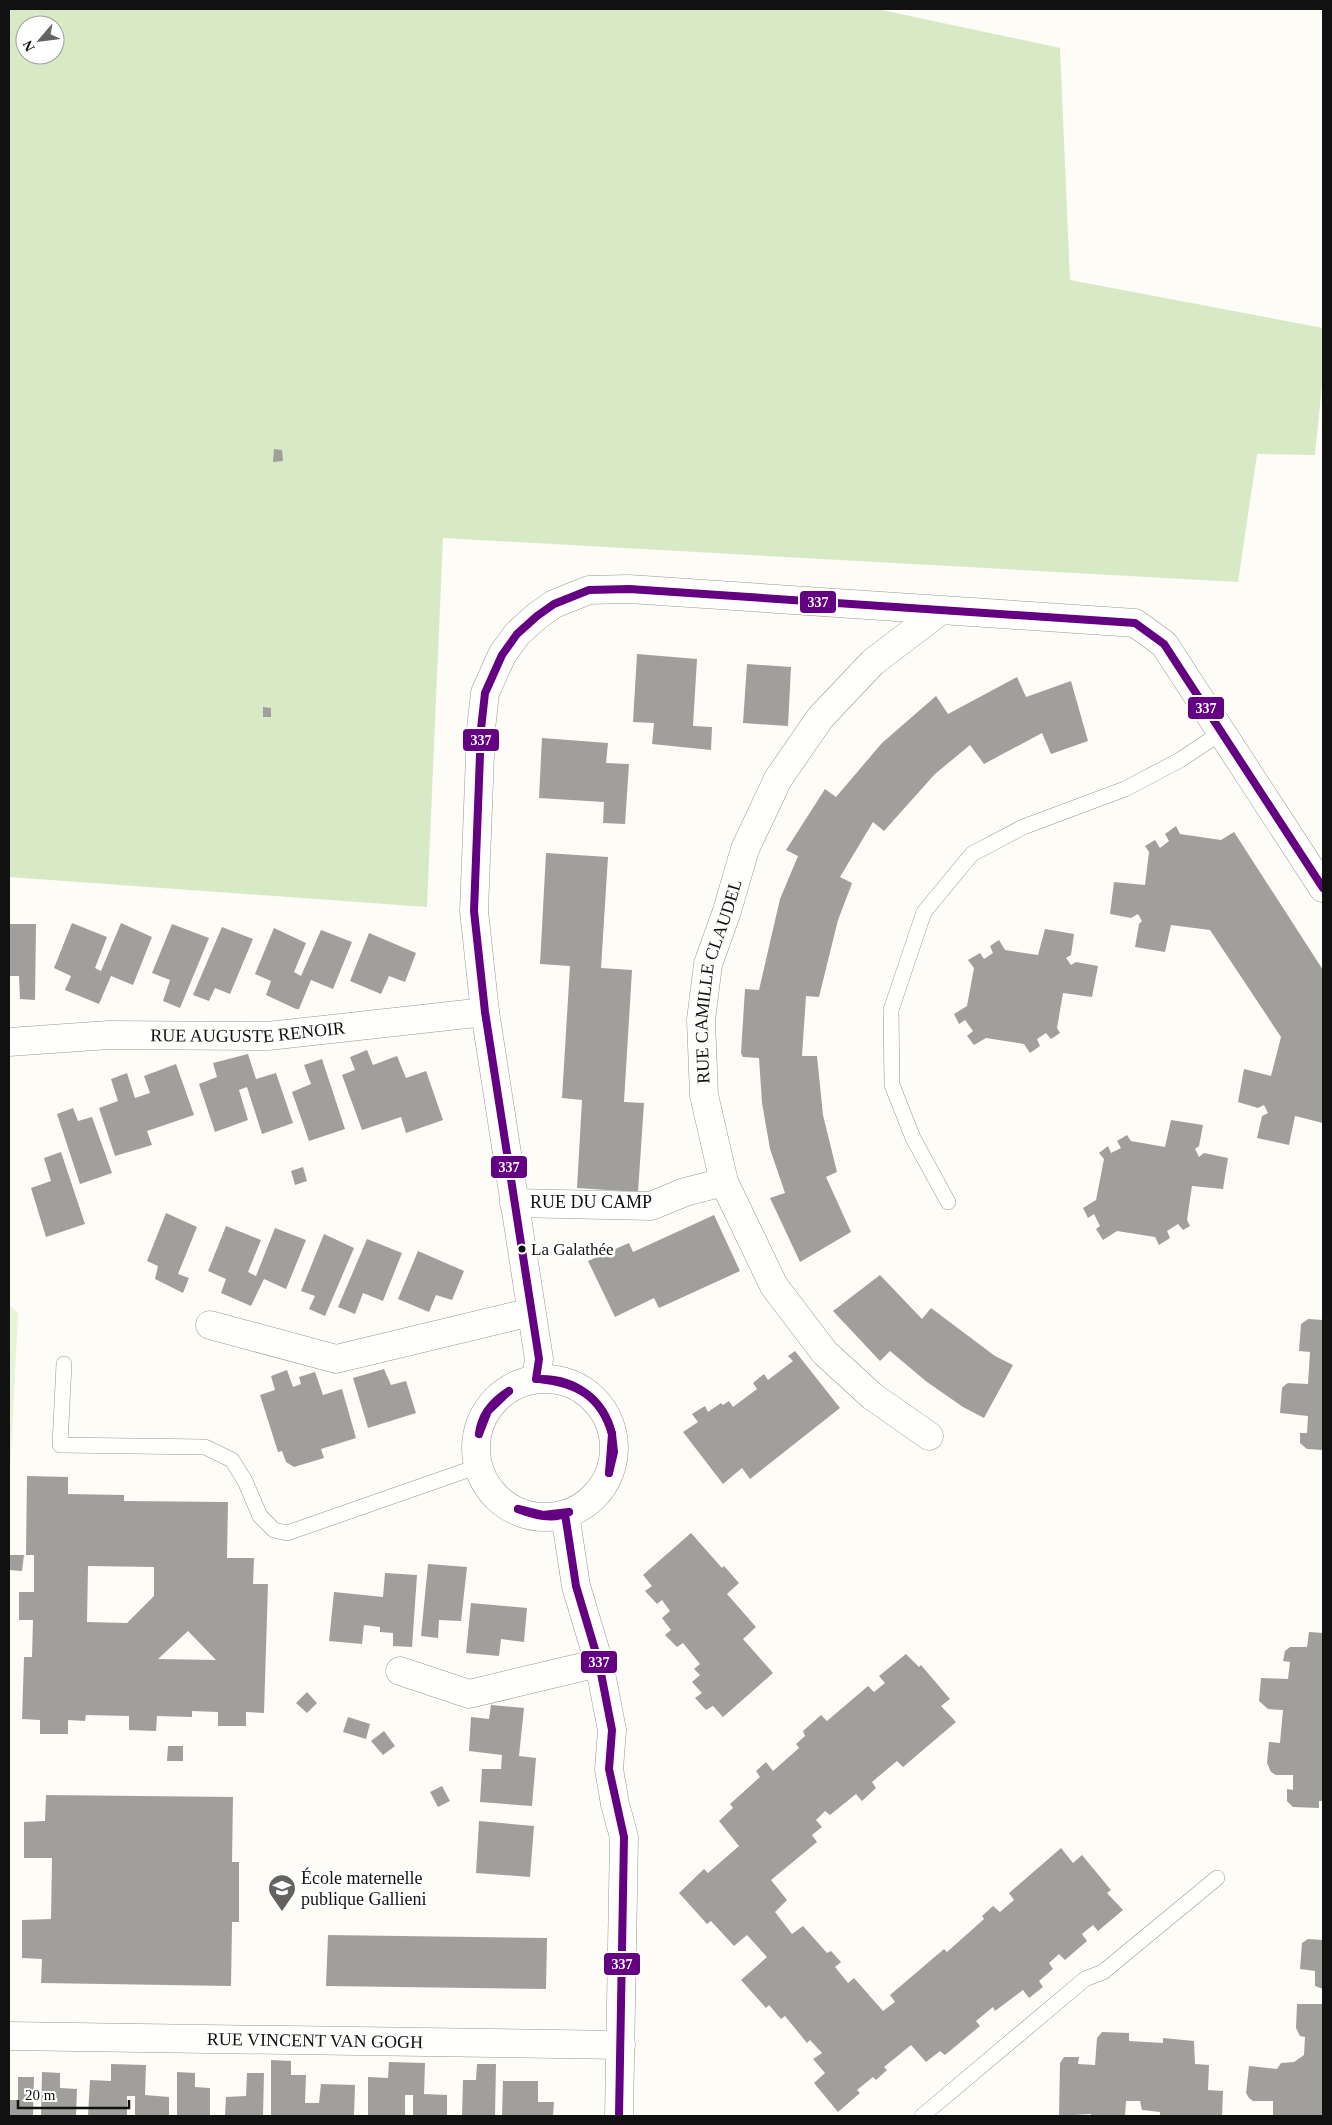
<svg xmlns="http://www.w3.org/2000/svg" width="1332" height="2125" viewBox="0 0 1332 2125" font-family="'Times New Roman',serif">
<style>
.green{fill:#e7f3d7}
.forest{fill:#d8eac5;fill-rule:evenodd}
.building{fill:#a19f9c;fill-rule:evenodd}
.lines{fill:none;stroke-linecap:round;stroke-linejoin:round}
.lane-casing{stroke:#979795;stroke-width:16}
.street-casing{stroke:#979795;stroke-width:29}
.lane{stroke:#fffffe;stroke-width:15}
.street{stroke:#fffffe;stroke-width:28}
.bus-1-casing{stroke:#fff;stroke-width:11}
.bus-1{stroke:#640082;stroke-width:8}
.bus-dot{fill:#111;stroke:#fff;stroke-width:2}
.labels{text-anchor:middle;stroke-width:5;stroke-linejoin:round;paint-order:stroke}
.bus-label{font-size:17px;fill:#111;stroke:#fff;text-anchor:start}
.street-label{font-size:18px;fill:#111;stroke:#fff}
.poi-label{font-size:18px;fill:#111;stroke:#fff;text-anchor:start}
.line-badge{stroke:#fff;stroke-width:2}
.badge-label{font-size:14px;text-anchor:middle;font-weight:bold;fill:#fff}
</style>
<rect width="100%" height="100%" fill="#fdfcf7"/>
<!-- green -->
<polygon class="green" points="9,1305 18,1313 9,1495"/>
<!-- forest -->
<path class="forest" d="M9,9H877L1060,48L1070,280L1323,328V374L1315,455L1257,454L1238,582L443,538L427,907L9,877ZM25,25H55V55H25Z"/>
<!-- building -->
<g class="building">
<polygon points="274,449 282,450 283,461 273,462"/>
<polygon points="637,654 697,659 693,726 712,727 711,750 652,744 654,723 633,722"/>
<polygon points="747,664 791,667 788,726 743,723"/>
<polygon points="1017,677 1026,697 1071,681 1088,741 1051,754 1042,733 984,764 970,745 935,774 884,831 873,822 840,877 852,883 851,886 838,920 819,997 806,996 802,1056 817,1056 823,1115 837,1172 826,1177 851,1232 800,1262 770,1198 785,1193 770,1149 762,1103 759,1058 743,1057 741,1053 745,989 759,990 780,899 798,856 786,850 825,789 836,797 882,743 936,696 948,714"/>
<polygon points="263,707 271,708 271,717 263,717"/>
<polygon points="542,738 608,743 606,763 629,764 625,824 603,823 604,802 539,798"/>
<polygon points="1176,826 1180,834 1221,840 1234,832 1323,970 1323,1123 1295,1116 1289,1145 1257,1138 1262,1116 1268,1113 1264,1105 1258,1108 1238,1102 1244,1069 1271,1076 1281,1037 1210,930 1171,925 1165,952 1135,947 1139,924 1142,921 1138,914 1131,918 1110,914 1114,882 1145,885 1149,852 1145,846 1155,840 1160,848 1169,841 1165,834"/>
<polygon points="546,853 608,857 601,968 632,970 624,1102 644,1103 638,1192 577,1188 582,1100 562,1098 570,966 540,964"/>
<polygon points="72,923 107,937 95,968 101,971 121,923 152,937 133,985 111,976 99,1004 65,990 71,976 54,968"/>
<polygon points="9,924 36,924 35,1000 20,999 19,976 9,976"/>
<polygon points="172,924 209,938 180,1008 163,1001 170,980 152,973"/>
<polygon points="222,927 253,939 230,994 215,988 209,1001 193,995"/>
<polygon points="274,928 306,943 294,972 301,976 321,930 352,942 333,989 311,980 299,1009 296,1009 266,995 271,981 255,974"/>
<polygon points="1045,929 1074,934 1071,955 1066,958 1071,965 1076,962 1098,966 1092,997 1063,993 1057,1028 1060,1033 1051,1039 1046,1033 1037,1039 1040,1046 1030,1053 1024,1044 986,1038 974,1045 967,1036 973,1031 965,1020 959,1024 954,1014 967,1006 974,968 968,960 980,953 984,959 993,953 990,946 999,940 1005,950 1038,955"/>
<polygon points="369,933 416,953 405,982 389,976 381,994 350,981"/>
<polygon points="367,1050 373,1065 397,1056 406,1078 426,1071 443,1120 406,1133 401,1117 362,1130 342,1075 355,1070 350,1057"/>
<polygon points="248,1054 256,1079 276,1073 293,1123 262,1134 247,1087 239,1090 248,1120 215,1132 199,1084 217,1077 213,1063"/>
<polygon points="322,1059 345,1129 309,1141 292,1092 311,1084 304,1065"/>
<polygon points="176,1064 194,1115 147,1131 152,1145 115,1156 99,1108 118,1101 111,1079 127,1073 135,1098 150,1093 144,1076"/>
<polygon points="73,1108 78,1121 92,1117 112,1173 80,1184 57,1114"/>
<polygon points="1171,1120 1203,1125 1199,1146 1195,1149 1199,1157 1204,1153 1228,1158 1223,1189 1192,1186 1187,1220 1190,1226 1183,1230 1178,1224 1167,1231 1170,1238 1159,1245 1155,1237 1117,1231 1103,1240 1096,1229 1100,1226 1094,1214 1088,1218 1083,1208 1096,1200 1104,1159 1099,1153 1108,1146 1111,1153 1121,1148 1117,1141 1127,1135 1131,1141 1165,1147"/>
<polygon points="61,1152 85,1224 46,1237 31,1188 51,1181 44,1158"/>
<polygon points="303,1167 307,1181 295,1185 291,1171"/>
<polygon points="166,1213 197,1227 178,1274 189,1278 183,1293 155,1279 158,1266 147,1261"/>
<polygon points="714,1215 740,1271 659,1308 654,1298 615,1317 588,1261 629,1243 633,1252"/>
<polygon points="226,1226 261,1240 248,1272 256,1276 275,1228 306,1240 286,1289 264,1279 251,1306 221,1293 226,1279 208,1271"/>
<polygon points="324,1234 354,1248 325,1316 309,1309 315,1296 301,1291"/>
<polygon points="367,1239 402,1253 383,1301 363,1293 355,1314 338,1307"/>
<polygon points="418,1251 464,1271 452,1300 436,1295 429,1312 398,1299"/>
<polygon points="880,1275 922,1319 931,1308 995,1356 1013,1365 984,1418 963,1407 927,1382 890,1351 880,1361 833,1311"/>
<polygon points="1308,1319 1323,1320 1323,1450 1307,1449 1300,1443 1300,1433 1307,1433 1308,1416 1280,1413 1282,1388 1285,1385 1288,1383 1308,1384 1310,1352 1299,1351 1301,1324"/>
<polygon points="795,1351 840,1408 750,1479 742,1468 723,1484 683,1432 698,1422 692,1414 705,1406 708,1412 721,1403 723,1405 729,1401 733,1407 757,1389 753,1383 764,1374 768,1380 793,1361 788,1356"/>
<polygon points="384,1369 391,1385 406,1381 416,1413 368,1428 353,1378"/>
<polygon points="287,1370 293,1387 301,1384 299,1377 315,1372 323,1395 342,1389 356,1438 321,1449 324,1458 294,1467 286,1462 282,1451 278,1452 260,1395 275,1390 271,1376"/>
<path d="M27,1476L68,1477V1494L124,1495V1501L228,1502L227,1558H254L253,1584H268L264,1713L246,1712V1726H218V1712L192,1711V1717L157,1716L156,1731L129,1730V1716L86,1715L85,1721L68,1720V1734H40V1720L22,1719L24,1657H32L33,1620H19V1592H34V1555H26ZM88,1566L154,1567V1596L127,1623L87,1622ZM188,1631L216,1660L158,1659Z"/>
<polygon points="691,1533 722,1568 724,1566 739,1583 727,1594 756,1627 743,1639 773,1673 723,1717 713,1706 706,1710 695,1698 702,1693 692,1682 700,1675 694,1669 700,1664 683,1643 677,1647 665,1635 671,1630 662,1618 670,1611 662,1600 657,1604 645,1591 652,1586 643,1575"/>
<polygon points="9,1555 24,1555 22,1571 9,1570"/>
<polygon points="428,1564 467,1567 461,1621 439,1620 438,1638 421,1636"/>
<polygon points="385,1573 417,1575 412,1647 393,1646 393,1633 380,1632 380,1627 364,1625 362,1644 329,1641 334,1592 383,1597"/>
<polygon points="471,1603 527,1608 524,1642 501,1639 499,1656 466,1653"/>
<polygon points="1309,1632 1323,1633 1323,1801 1319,1801 1319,1808 1293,1807 1287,1801 1287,1789 1293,1790 1293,1775 1276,1775 1271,1772 1267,1763 1269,1742 1280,1743 1283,1710 1268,1709 1259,1701 1261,1678 1288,1679 1290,1662 1283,1661 1285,1651 1290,1647 1307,1647"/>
<polygon points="906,1654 919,1667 921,1665 950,1699 941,1706 956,1722 903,1767 897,1761 872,1782 876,1788 862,1801 856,1794 830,1815 825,1811 816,1820 822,1827 812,1835 817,1842 771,1880 787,1900 775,1912 792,1934 803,1926 827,1953 831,1951 841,1962 835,1967 848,1983 854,1978 883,2011 895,2002 890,1995 944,1949 947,1952 984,1919 982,1916 993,1906 1000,1912 1014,1900 1009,1893 1061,1848 1073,1863 1082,1855 1111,1890 1107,1893 1123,1910 1098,1931 1093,1925 1082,1934 1087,1941 1065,1960 1059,1954 1049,1963 1053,1969 1039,1981 1043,1987 1029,1998 1023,1990 995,2011 993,2007 976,2021 980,2026 945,2055 940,2051 926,2062 911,2045 884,2067 887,2070 876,2080 873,2077 857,2090 860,2093 838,2112 814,2083 825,2073 813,2059 822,2053 810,2040 807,2043 785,2016 781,2019 769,2005 766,2008 741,1980 767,1957 747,1935 734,1946 711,1921 707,1924 679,1893 704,1869 708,1873 739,1846 719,1821 733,1808 730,1804 760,1777 756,1771 766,1762 773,1771 799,1748 796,1744 805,1736 803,1731 821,1715 827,1721 868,1686 874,1692 885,1683 879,1676"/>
<polygon points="307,1692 317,1703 307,1713 296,1703"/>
<polygon points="491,1705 524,1708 519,1756 536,1758 532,1806 480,1802 482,1769 501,1769 502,1755 469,1751 471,1717 489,1719"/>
<polygon points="348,1717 370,1724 366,1739 343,1732"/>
<polygon points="384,1731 395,1746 383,1755 371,1741"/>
<polygon points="168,1746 183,1746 183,1761 167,1761"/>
<polygon points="442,1786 450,1801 438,1807 430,1792"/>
<polygon points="46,1795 233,1797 232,1862 239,1862 239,1922 232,1922 231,1986 41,1983 42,1959 22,1958 22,1920 51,1919 52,1858 24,1858 24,1822 45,1821"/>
<polygon points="479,1821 534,1826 530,1877 476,1873"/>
<polygon points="328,1935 547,1938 546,1989 326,1986"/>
<polygon points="1308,1939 1323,1940 1323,1989 1315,1986 1315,1971 1300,1969 1302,1943"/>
<polygon points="1297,2004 1323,2004 1323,2116 1273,2116 1273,2101 1253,2101 1249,2098 1246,2093 1249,2066 1277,2069 1281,2063 1294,2062 1304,2055 1305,2037 1300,2036 1296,2028"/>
<polygon points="1102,2032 1129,2033 1129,2041 1163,2043 1163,2038 1194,2041 1195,2064 1209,2065 1208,2090 1223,2091 1222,2116 1160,2116 1160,2112 1142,2110 1140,2101 1126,2101 1125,2116 1091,2116 1091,2114 1059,2116 1060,2063 1064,2057 1079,2057 1078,2064 1095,2065 1097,2038"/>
<polygon points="271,2060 291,2061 291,2075 306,2075 305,2103 319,2103 321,2084 355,2085 354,2116 271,2116"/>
<polygon points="389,2062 425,2063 424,2094 447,2095 447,2116 413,2116 413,2095 405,2095 405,2116 368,2116 368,2077 388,2078"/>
<polygon points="111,2064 146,2065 145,2095 169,2097 169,2116 135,2116 135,2096 127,2096 127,2116 88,2116 90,2080 111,2081"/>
<polygon points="477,2064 496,2064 495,2116 462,2116 463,2080 476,2080"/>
<polygon points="42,2072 60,2073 60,2088 77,2089 76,2116 41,2116"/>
<polygon points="177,2072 195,2073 195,2087 210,2088 210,2116 177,2116"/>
<polygon points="247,2073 264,2073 263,2116 225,2116 226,2097 246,2096"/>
<polygon points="18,2077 34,2077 33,2116 9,2116 9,2100 18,2100"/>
<polygon points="503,2081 538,2081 538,2102 554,2102 553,2116 502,2116"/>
</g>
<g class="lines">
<!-- lane casing -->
<g class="lane-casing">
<g id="lane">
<polyline points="948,1202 913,1138 892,1085 891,1010 924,912 972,854 1023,827 1125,789 1180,760 1222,732"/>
<polyline points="64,1364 60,1445 205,1447 232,1460 245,1481 260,1516 274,1530 287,1533 479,1466"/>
<polyline points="922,2116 1085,1979 1103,1972 1217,1878"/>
</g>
</g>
<!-- street casing -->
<g class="street-casing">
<g id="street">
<path id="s1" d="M9,1042L109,1035L268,1036L485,1012"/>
<polyline points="514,1203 651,1206 685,1192 724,1182"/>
<polyline points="210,1325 336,1359 531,1312"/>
<polyline points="536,1379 539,1359 485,1012 474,911 481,729 485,693 502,655 517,634 537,616 554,604 589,590 629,589 1135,623 1164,644 1323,888"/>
<circle cx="545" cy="1448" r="69"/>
<path id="s2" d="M929,1436L872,1396L825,1353L774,1286L724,1182L704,1095L701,1020L708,964L727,911L745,849L778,779L820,718L873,662L940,611"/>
<polyline points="565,1514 576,1586 599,1663 612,1730 609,1769 615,1804 624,1837 619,2116"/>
<polyline points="400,1671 469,1694 599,1663"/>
<path id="s3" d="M9,2036L621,2045"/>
</g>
</g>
<!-- lane -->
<use href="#lane" class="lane"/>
<!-- street -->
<use href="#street" class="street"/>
<!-- bus-1 casing -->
<g class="bus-1-casing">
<g id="bus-1">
<polyline points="536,1379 539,1359 485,1012 474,911 481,729 485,693 502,655 517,634 537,616 554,604 589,590 629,589 1135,623 1164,644 1323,888"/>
<path d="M539,1379C577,1383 601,1396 612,1434"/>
<path d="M539,1379C574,1378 604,1399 612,1434"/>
<path d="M479,1434C481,1415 493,1401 509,1391"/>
<polyline points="479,1434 488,1411 509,1391"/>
<polyline points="609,1473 612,1434"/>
<polyline points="609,1473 614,1452 612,1434"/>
<polyline points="518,1509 543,1515 569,1512"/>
<path d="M518,1509C533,1515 553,1521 569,1512"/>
<polyline points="565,1514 576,1586 599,1663 612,1730 609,1769 624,1837 619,2116"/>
</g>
</g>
<!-- bus-1 -->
<use href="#bus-1" class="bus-1"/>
</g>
<!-- icons -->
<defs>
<g id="school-pin" transform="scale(1.4375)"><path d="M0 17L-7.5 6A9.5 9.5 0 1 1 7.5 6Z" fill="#646362" stroke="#fff"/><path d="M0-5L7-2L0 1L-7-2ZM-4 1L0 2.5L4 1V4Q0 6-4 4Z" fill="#fff"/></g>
</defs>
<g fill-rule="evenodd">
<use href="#school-pin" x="282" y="1888"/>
</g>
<!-- markers -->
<circle class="bus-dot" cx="522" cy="1249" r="4.5"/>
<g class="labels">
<!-- bus labels -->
<g class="bus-label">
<text x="531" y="1255">La Galathée</text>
</g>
<!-- street labels -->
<g class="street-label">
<text dy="6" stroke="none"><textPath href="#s2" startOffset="538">RUE CAMILLE CLAUDEL</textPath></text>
<text dy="6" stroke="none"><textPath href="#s1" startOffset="239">RUE AUGUSTE RENOIR</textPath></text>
<text x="591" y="1208">RUE DU CAMP</text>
<text dy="6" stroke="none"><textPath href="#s3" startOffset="306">RUE VINCENT VAN GOGH</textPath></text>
</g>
<!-- poi labels -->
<g class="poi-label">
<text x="301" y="1884">École maternelle<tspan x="301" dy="21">publique Gallieni</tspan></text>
</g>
</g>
<g class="line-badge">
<rect x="799" y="590" width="38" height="24" rx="5" fill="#640082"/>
<rect x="1187" y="696" width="38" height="24" rx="5" fill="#640082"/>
<rect x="462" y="728" width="38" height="24" rx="5" fill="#640082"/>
<rect x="490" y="1155" width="38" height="24" rx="5" fill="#640082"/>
<rect x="580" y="1650" width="38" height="24" rx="5" fill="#640082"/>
<rect x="603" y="1952" width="38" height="24" rx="5" fill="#640082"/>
</g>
<g class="badge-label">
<text x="818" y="607">337</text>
<text x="1206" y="713">337</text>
<text x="481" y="745">337</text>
<text x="509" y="1172">337</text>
<text x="599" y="1667">337</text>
<text x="622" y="1969">337</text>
</g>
<!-- border -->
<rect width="1332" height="2125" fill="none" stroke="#111111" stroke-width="20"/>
<!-- north arrow -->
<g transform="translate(40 40) rotate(242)"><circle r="24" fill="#ffffff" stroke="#a0a0a0"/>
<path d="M0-4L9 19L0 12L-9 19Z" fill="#646362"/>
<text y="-8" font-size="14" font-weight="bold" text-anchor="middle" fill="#111111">N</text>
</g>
<!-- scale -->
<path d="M18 2100v8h111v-8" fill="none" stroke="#111111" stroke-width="2.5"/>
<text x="25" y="2100" font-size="15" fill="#111111" stroke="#ffffff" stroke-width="4" paint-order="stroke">20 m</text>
</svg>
